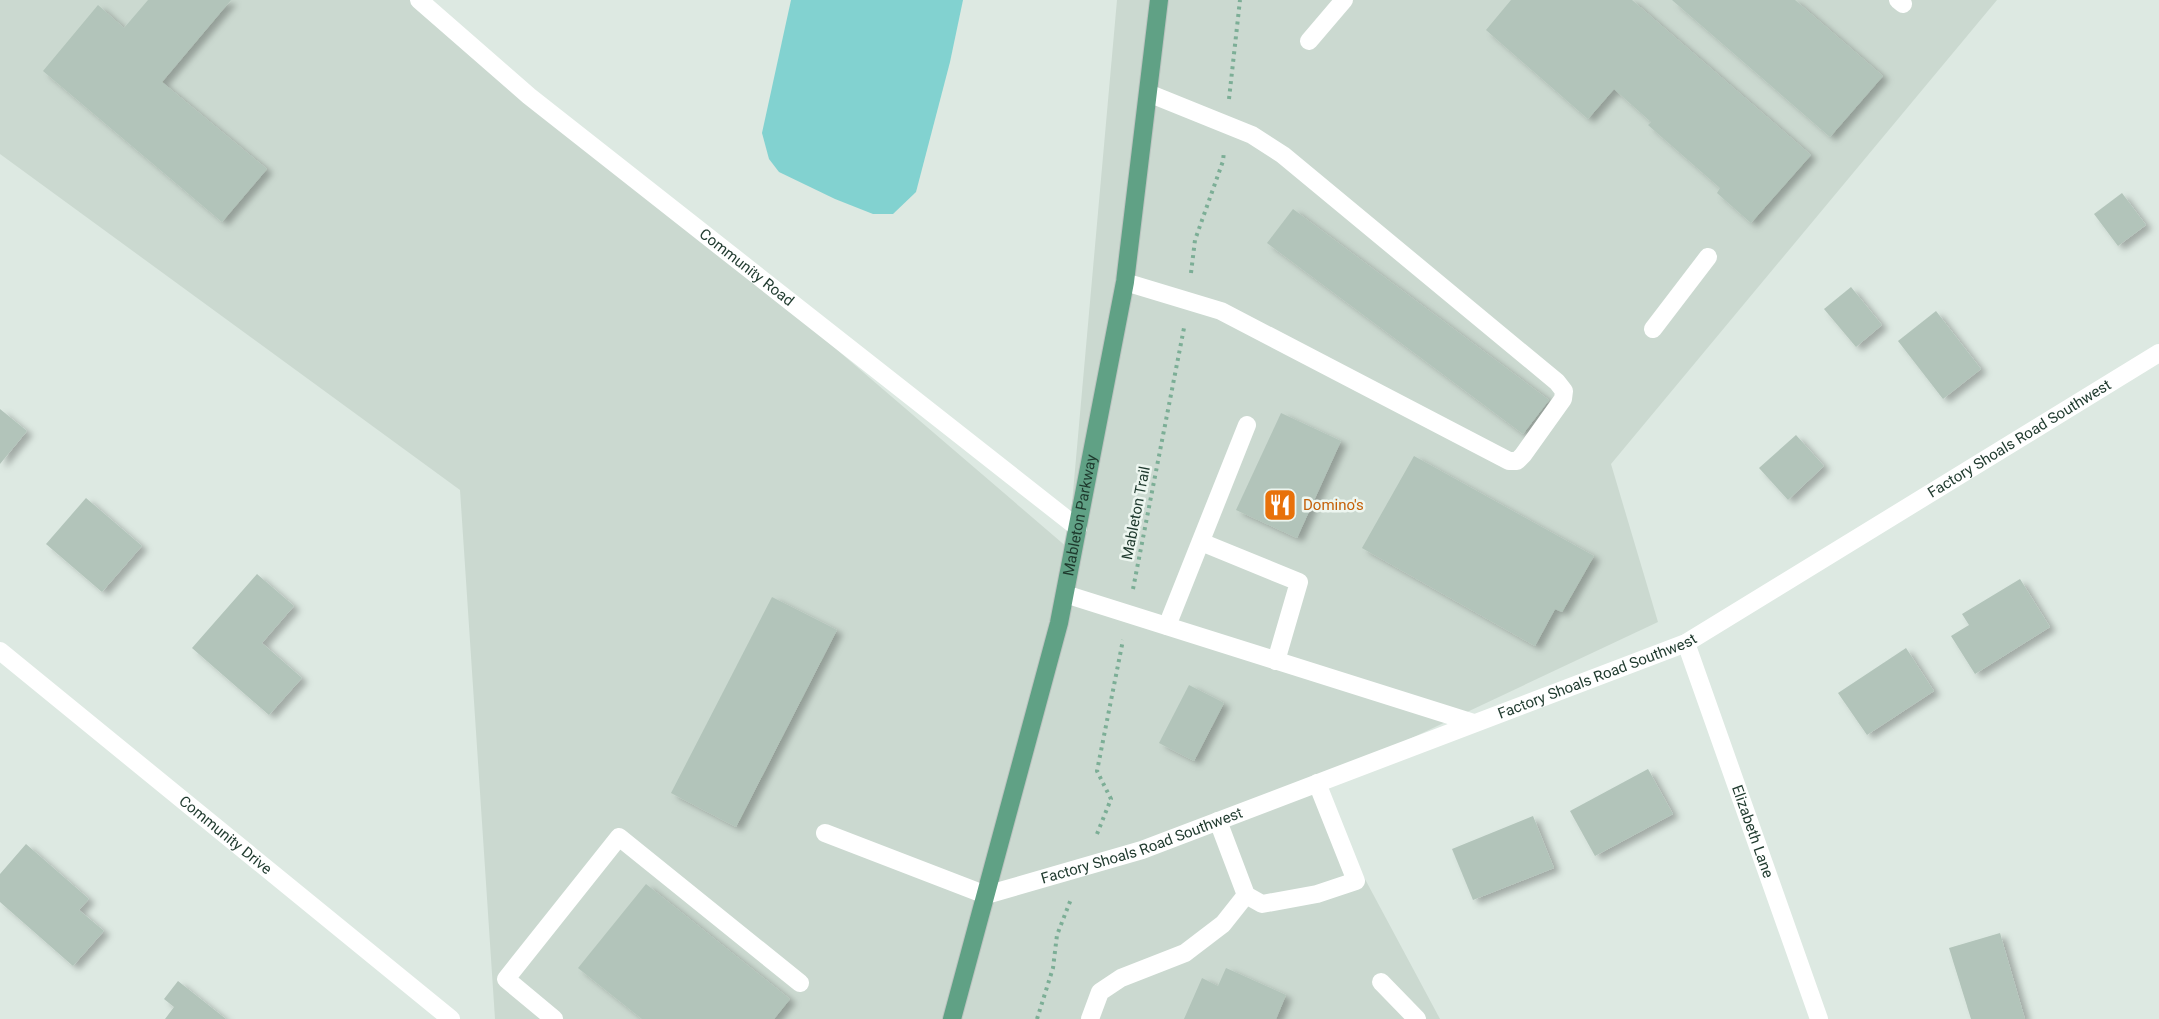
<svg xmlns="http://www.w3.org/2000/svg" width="2159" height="1019" viewBox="0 0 2159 1019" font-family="Roboto,sans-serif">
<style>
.built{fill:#cbd9d0}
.water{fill:#82d2d0}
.building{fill:#b2c4ba;filter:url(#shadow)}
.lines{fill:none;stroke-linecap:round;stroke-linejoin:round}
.major-casing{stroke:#bcc4c0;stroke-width:20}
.path{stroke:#7cae96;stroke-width:4;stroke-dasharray:3 4.5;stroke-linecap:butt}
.minor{stroke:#fff;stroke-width:18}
.major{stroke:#60a185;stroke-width:18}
.labels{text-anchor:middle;stroke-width:5;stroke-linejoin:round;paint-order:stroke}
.street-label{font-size:15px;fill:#1e392d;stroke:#edf6f0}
.food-label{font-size:15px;fill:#c56008;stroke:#edf6f0;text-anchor:start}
</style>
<defs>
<filter id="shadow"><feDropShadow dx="6" dy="4" stdDeviation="3" flood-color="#0004"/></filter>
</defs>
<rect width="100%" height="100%" fill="#dde9e2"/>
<!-- built -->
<polygon class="built" points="0,0 429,0 1068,548 1117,0 1997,0 1611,464 1658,622 1314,784 1440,1019 495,1019 460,490 0,154"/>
<!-- water -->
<polygon class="water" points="791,0 963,0 950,62 916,192 893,214 873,214 835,199 779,172 769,159 762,133"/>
<!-- building -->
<g class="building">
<polygon points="148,0 231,0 162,82 267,169 222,222 43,71 98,5 124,28"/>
<polygon points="1511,0 1632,0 1811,155 1751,223 1717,193 1720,188 1648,125 1651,122 1614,89 1588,119 1486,30"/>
<polygon points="1672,0 1795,0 1883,76 1830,137"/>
<polygon points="2122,193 2146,225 2118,246 2094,214"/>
<polygon points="1293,209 1549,400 1523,434 1267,243"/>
<polygon points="1851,287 1882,325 1856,347 1824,309"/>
<polygon points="1936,311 1981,369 1943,399 1898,341"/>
<polygon points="0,409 27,431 0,464"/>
<polygon points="1281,413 1341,441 1297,538 1236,510"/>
<polygon points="1796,435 1824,466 1788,500 1759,468"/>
<polygon points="1414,456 1594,556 1562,612 1555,609 1535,646 1362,548"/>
<polygon points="86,498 142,546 102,592 46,544"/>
<polygon points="257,574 294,606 262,643 302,678 269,715 192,648"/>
<polygon points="2020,579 2050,627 1975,674 1951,636 1969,625 1962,614"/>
<polygon points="772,597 837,630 736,827 671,793"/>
<polygon points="1906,648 1934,691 1867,735 1838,693"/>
<polygon points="1189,685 1224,703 1194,761 1159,743"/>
<polygon points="1648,769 1673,814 1595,856 1570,811"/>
<polygon points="1533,816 1554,868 1473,900 1452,849"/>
<polygon points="26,844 89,899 79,910 104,931 73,966 0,902 0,874"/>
<polygon points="646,884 790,999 774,1019 642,1019 578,968"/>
<polygon points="2000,933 2025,1019 1971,1019 1949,948"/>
<polygon points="1226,968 1286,995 1276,1019 1184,1019 1202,978 1218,986"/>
<polygon points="178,981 226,1019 165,1019 174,1007 164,999"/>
</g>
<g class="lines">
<!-- major casing -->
<g class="major-casing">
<g id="major">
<path id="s5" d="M952,1019L1059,623L1125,282L1159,0"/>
</g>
</g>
<!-- path -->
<g class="path">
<polyline points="1229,99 1240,0"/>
<polyline points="1191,273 1195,240 1223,161 1224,151"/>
<polyline points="1133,589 1184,328"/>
<polyline points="1097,834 1111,799 1097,771 1123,640"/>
<polyline points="1037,1019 1053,968 1057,935 1071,899"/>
</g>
<!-- minor -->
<g class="minor">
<path id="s1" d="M419,0L529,96L1078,528"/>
<polyline points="1898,0 1903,4"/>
<polyline points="1309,41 1344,0"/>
<polyline points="1125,282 1221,311 1509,461 1517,461 1523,455 1563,399 1564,391 1557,382 1283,155 1252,135 1148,93"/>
<polyline points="1653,329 1708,257"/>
<polyline points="1201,542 1299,582 1276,661"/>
<polyline points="1065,594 1474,723"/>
<polyline points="1167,626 1247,425"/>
<path id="s2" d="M1686,643L1819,1019"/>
<path id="s3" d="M0,651L451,1019"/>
<polyline points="1218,821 1246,895 1262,904 1317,894 1356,881 1317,783"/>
<path id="s4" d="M825,833L986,895L1142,850L1686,643L2159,353"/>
<polyline points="1381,982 1417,1019"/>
<polyline points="554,1019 506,979 619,837 800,983"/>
<polyline points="1090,1019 1100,992 1121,978 1185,953 1223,924 1246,895"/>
</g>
<!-- major -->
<use href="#major" class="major"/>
</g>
<!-- icons -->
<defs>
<g id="restaurant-square" transform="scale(1.725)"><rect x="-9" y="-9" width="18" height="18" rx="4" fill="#e8710a" stroke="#edf6f0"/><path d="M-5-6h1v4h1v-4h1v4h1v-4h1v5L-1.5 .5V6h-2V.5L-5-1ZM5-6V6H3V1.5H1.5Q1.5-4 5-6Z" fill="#fff"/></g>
</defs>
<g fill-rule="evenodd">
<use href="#restaurant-square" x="1280" y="505"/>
</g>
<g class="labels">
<!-- street labels -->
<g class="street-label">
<text dy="5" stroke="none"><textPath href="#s1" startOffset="423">Community Road</textPath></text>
<text dy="5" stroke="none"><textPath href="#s4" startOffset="1308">Factory Shoals Road Southwest</textPath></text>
<text transform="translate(1136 513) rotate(-79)" y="5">Mableton Trail</text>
<text dy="5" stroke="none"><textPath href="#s5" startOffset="520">Mableton Parkway</textPath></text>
<text dy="5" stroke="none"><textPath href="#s4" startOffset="822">Factory Shoals Road Southwest</textPath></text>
<text dy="5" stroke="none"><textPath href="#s2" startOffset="200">Elizabeth Lane</textPath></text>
<text dy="5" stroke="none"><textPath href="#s3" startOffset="291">Community Drive</textPath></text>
<text dy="5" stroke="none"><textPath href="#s4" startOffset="336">Factory Shoals Road Southwest</textPath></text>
</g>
<!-- food labels -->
<g class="food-label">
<text x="1303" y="510">Domino's</text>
</g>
</g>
</svg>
